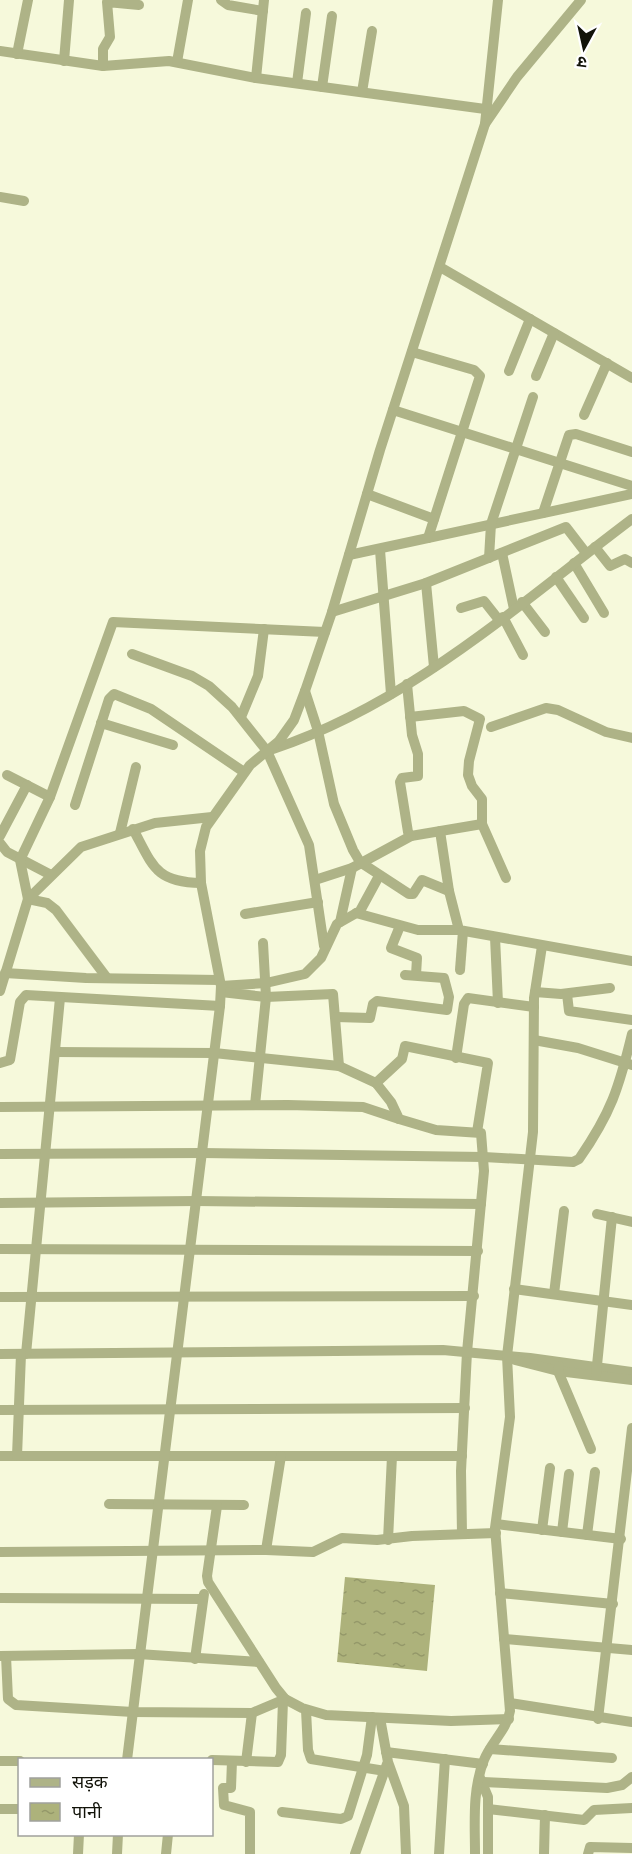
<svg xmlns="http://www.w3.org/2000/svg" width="632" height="1854" viewBox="0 0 632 1854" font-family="Inter,'Noto Sans Devanagari',sans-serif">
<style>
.water{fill:url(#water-ripples)}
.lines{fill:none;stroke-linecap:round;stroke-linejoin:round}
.minor{stroke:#aeb387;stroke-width:10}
</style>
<defs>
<pattern id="water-ripples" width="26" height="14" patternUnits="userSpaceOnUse" patternTransform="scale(1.5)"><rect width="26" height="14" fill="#adb27b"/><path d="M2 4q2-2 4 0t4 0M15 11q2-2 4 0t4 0" fill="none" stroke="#949869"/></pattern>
</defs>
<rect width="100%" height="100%" fill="#f6f9db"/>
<!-- water -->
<polygon class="water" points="345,1577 435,1585 427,1671 337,1662"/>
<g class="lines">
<!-- minor -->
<g class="minor">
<polyline points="221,0 228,5 263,11"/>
<polyline points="0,51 103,66 169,61 256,78 485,109"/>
<polyline points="17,54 28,0"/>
<polyline points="64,61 69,0"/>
<polyline points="177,62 188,0"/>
<polyline points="103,66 103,49 110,37 107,2 139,5"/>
<polyline points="256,78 264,0"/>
<polyline points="297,83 306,13"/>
<polyline points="322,87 332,16"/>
<polyline points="362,92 372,31"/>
<polyline points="485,124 517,77 581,0"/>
<polyline points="0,197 24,201"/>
<polyline points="440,267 632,378"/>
<polyline points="412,352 474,370 480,376 428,538"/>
<polyline points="509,371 530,319"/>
<polyline points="536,376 554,333"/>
<polyline points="393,410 632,486"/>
<polyline points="584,415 607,363"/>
<polyline points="367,494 434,519"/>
<polyline points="543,513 569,435 576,434 632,452"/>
<polyline points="595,547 610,566 625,559 632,563"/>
<polyline points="380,550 391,694"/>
<polyline points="502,553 514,609"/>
<polyline points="349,555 632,494"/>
<polyline points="489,558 491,524 533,397"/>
<polyline points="574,563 604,613"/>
<polyline points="556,577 584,618"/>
<polyline points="426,583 434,667"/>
<polyline points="522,602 545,632"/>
<polyline points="461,608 484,601 499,620"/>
<polyline points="332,612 426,583 566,527 586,553"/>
<polyline points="503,617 523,655"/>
<polyline points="132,654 192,676 209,686 232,707 267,751 309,845 324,946"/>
<polyline points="407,684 412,735 418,754 418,776 402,778 400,782 408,832 411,836 482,824"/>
<polyline points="305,691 318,731 334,804 353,850 360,862 409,894 413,894 422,880 449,891"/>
<polyline points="241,717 258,676 264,629"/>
<polyline points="410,717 464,711 480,719 469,761 468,775 472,786 482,799 482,824 506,878"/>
<polyline points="101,723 173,745"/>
<polyline points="491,727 546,708 558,710 606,732 632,738"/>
<path d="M273,749C409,704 519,604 632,519"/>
<polyline points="7,775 50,797"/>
<polyline points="75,805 109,699 114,694 151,709 244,772"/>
<path d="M133,829C153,866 155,882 201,883"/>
<polyline points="440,831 449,891 459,930 632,961"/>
<polyline points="120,833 136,767"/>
<polyline points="0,836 27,785"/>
<polyline points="0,843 7,852 51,875"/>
<polyline points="315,880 352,868 411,836"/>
<polyline points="356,913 418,930 459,930"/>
<polyline points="245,914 318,902"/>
<polyline points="340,922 352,868"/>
<polyline points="400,926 391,948 417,958 416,975"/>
<polyline points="495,937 498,1003"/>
<polyline points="460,970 463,931"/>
<polyline points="5,973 86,978 219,980"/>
<polyline points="107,978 56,910 47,903 28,899 20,860 50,797 113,622 325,632"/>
<polyline points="221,986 266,983 305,974 321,958 337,924 360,911 379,876"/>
<polyline points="0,991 28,899 81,847 155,823 212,817"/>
<polyline points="221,992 266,997 333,994 339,1066"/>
<polyline points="535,992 561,994 610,988"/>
<polyline points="567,994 569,1011 632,1020"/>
<polyline points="336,1017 370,1018 373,1004 377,1001 447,1010 449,997 444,978 405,975"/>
<polyline points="534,1040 578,1048 632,1065"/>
<polyline points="55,1052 214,1053 339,1066 376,1083 391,1102 399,1119 436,1130 481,1133 484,1171 467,1352 461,1471 462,1534"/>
<polyline points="456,1058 464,1004 468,998 534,1007"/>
<polyline points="0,1063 10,1060 20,1002 26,995 220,1006"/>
<polyline points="376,1083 402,1059 405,1046 488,1063 477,1132"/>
<polyline points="255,1105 266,997 263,943"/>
<polyline points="0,1107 288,1105 363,1107 399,1119"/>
<path d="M0,1154L202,1153L484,1157L573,1162L579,1159C611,1113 619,1088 632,1034"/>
<polyline points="0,1203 196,1201 481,1204"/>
<polyline points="597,1214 632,1222"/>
<polyline points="0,1249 478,1251"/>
<polyline points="514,1289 632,1305"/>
<polyline points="554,1294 564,1211"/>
<polyline points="0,1297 474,1296"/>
<polyline points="0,1354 443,1350 530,1358 632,1372"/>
<polyline points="26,1354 60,998"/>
<polyline points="515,1360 558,1371 632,1380"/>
<polyline points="559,1366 558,1371 591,1449"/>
<polyline points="596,1375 612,1217"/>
<polyline points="0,1410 465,1408"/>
<polyline points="0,1456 462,1456"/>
<polyline points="17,1456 21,1354"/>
<polyline points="109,1504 244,1505"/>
<polyline points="217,1506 207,1576 208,1582 276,1688 285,1699 302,1708 326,1715 451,1721 509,1719"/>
<polyline points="496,1524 621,1539"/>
<polyline points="542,1530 550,1468"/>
<polyline points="562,1532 569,1474"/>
<polyline points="587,1535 595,1472"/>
<polyline points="388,1540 392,1456"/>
<polyline points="266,1550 281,1456"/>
<polyline points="0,1552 266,1550 313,1552 342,1538 377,1540 412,1536 496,1533"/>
<polyline points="500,1593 613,1604"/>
<polyline points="0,1598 203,1599"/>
<polyline points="504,1639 632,1650"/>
<polyline points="0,1656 138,1654 259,1662"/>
<polyline points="6,1656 8,1699 16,1705 133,1712 252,1713 285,1699"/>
<polyline points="195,1659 204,1594"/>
<polyline points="510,1703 632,1722"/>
<polyline points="306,1710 308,1750 311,1759 385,1771"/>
<polyline points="380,1718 388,1762 404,1806 406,1854"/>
<polyline points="598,1719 632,1428"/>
<polyline points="490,1749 612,1758"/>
<polyline points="386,1752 483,1764"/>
<polyline points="127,1760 220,1006 221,986 201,883 200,851 206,827 250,765 279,741 294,720 305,691 332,612 380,450 485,124 498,0"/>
<polyline points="212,1760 278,1762 281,1755 283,1701"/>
<polyline points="0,1761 20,1761"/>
<polyline points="232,1761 231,1788 223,1788 224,1805 250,1812 250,1854"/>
<polyline points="246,1762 252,1713"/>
<polyline points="480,1778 488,1797 488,1854"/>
<polyline points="483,1782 607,1788 622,1785 632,1777"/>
<polyline points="0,1809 20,1809"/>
<polyline points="488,1809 584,1820 594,1810 632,1808"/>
<polyline points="282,1812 341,1819 348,1816 367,1755 372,1717"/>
<polyline points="78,1854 79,1834"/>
<polyline points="117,1854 118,1834"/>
<polyline points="166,1854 168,1834"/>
<polyline points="355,1854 387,1764"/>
<polyline points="439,1854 445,1759"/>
<path d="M475,1854C475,1823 472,1790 484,1760C491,1742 507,1730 510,1711L495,1528L510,1417L507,1356L533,1132L534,998L542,946"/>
<polyline points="544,1854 545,1815"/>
<polyline points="588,1854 590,1847 632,1848"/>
</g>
</g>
<!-- legend -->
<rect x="18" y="1758" width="195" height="78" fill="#ffffff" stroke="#a0a19d" stroke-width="1.5"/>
<rect x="30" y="1778" width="30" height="9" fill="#aeb387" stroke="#a0a19d" stroke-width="1.5"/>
<text x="72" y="1788" font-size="18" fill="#121309">सड़क</text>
<rect x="30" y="1803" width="30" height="18" fill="url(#water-ripples)" stroke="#a0a19d" stroke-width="1.5"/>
<text x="72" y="1818" font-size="18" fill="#121309">पानी</text>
<!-- north arrow -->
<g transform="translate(584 48) rotate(188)" stroke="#ffffff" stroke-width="4.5" paint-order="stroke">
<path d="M0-4.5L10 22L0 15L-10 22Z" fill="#121309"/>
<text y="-9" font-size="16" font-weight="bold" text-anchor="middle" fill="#121309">उ</text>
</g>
</svg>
